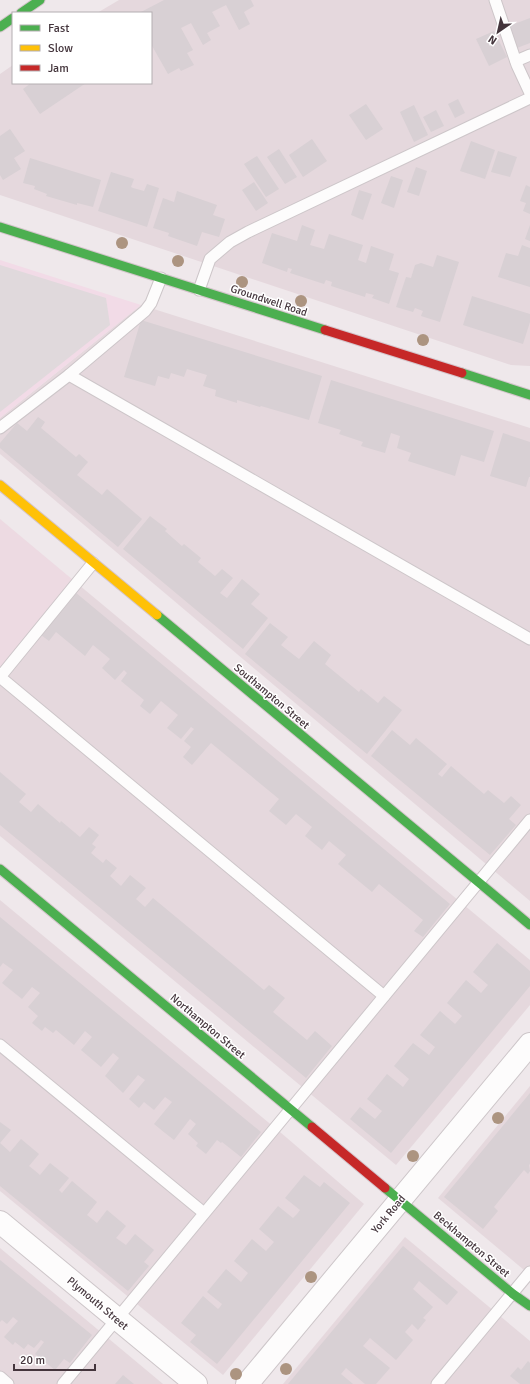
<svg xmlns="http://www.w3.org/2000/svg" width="530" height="1384" viewBox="0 0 530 1384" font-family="Signika,sans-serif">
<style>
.residential{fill:#e5d8dd}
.commercial{fill:#f2dbe7}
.education{fill:#eddae2}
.parking{fill:#e0d9dc}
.building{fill:#d8d0d4}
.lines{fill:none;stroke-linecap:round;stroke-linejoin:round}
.lane-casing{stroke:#cdc6c9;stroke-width:13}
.street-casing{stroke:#cdc6c9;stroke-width:24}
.fast-casing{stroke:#d4c5cb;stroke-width:11}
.slow-casing{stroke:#d4c5cb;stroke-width:11}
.jam-casing{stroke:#d4c5cb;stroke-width:11}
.lane{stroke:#fdfcfc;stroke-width:11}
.street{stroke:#fdfcfc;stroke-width:22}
.fast{stroke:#4caf50;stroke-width:9}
.slow{stroke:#ffc107;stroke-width:9}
.jam{stroke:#c62828;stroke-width:9}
.tree{fill:#ac9480}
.labels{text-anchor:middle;stroke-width:3;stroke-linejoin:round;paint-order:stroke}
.street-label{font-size:11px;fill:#44353c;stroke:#fff}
</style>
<rect width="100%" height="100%" fill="#efe8eb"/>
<!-- residential -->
<g class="residential">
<polygon points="119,0 530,0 530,366 511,365 0,195 0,74 13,65 13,83 151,83 151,13 97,13"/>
<polygon points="141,305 530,428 530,901 0,454 0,418"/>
<polygon points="73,580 530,960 530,1005 396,1165 0,836 0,668"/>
<polygon points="0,900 280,1132 364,1204 223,1375 0,1191"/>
<polygon points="530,1086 530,1275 438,1198"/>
<polygon points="405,1237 530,1341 530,1384 283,1384"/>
<polygon points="0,1248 163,1384 0,1384"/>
</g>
<!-- commercial -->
<polygon class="commercial" points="0,260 141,305 0,418"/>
<!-- education -->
<polygon class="education" points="0,519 73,580 0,668"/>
<!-- parking -->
<polygon class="parking" points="0,265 106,298 110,325 0,412"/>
<!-- building -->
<g class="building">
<polygon points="164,0 251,0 254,6 244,12 250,24 239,30 226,5 212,12 220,26 207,33 211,40 203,45 191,23 181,28 193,50 187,53 194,65 181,71 179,68 168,74 151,44 151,13 139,13"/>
<polygon points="530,18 530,43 517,48 509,26"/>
<polygon points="494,31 507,57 489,66 476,39"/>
<polygon points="31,83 86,83 40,114 23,89"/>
<polygon points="458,99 465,113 455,118 448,104"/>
<polygon points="366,104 383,129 366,140 349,115"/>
<polygon points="414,105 428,135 414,142 400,112"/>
<polygon points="436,110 444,126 431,132 423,117"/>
<polygon points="10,129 25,151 14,158 21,169 3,180 0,175 0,136"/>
<polygon points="312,139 327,161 303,177 289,155"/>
<polygon points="471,141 495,150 485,179 460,171"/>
<polygon points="279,149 297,177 285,184 267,157"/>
<polygon points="498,151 517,157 510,177 491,172"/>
<polygon points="257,156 279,189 266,197 244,164"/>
<polygon points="30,158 101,180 93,207 77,203 77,205 46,196 47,194 34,189 35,186 23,183"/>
<polygon points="416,167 427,171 419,196 407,192"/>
<polygon points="111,172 134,179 131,187 133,188 144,191 147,184 159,188 147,227 98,211"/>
<polygon points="391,176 403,180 394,208 381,203"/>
<polygon points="254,182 268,203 256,211 242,190"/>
<polygon points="526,185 530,187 530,214 523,211 526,203 520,201"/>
<polygon points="359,190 372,194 363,220 351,215"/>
<polygon points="177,191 217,205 213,215 225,219 219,237 202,232 197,246 168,236 169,233 153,228 163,198 174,202"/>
<polygon points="302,225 315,230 310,245 324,249 329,234 363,245 358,260 366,263 371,246 394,254 389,270 399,273 389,304 372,298 374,295 366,293 365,297 331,286 332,282 326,280 324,284 290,273 292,269 288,268 287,272 262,263 272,233 297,241"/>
<polygon points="530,225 530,241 525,239"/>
<polygon points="522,245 530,248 530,287 498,277 506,253 518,256"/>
<polygon points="437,255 459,262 440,322 421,316 423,311 415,308 413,312 396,307 406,277 411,278 415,265 421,263 433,267"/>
<polygon points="472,296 530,314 530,322 523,344 463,325"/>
<polygon points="141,320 322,376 309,420 261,406 260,407 237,400 237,403 215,396 216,390 203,386 207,375 187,369 184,377 171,373 169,379 158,376 155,386 124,377"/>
<polygon points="331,380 494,431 484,462 461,455 455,476 408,461 411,453 397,448 400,436 391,433 385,453 361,446 363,442 339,434 341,430 318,423"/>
<polygon points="38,417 45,422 41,428 76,457 79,454 88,462 77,475 102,495 107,489 142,519 118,547 0,448 0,443 17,423 27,431"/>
<polygon points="503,433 530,442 530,477 529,477 526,487 490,476"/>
<polygon points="150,516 167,529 165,531 182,546 184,544 201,558 198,562 215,576 222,569 233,578 220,593 227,598 242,579 260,594 251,604 268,618 243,649 123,549"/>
<polygon points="75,592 450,904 423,937 414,931 423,920 379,884 372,892 338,864 346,855 329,841 322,850 305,836 312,827 296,814 286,825 269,811 279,799 211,743 192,765 183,757 191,747 184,741 194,729 191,727 181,739 167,728 178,715 161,701 150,714 140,706 144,700 121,681 127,673 124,670 115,680 102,668 110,659 93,645 85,656 56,632 49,641 41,635"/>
<polygon points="270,623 288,637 281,645 299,659 314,641 331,655 325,664 359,692 361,689 378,703 384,696 402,710 367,754 245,654"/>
<polygon points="392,730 410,745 416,738 447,764 438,774 442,777 451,766 484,794 488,790 504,803 511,796 521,805 509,819 516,825 490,855 371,756"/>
<polygon points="0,772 26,794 19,802 31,812 38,804 60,823 61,821 80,837 89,827 99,835 92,844 96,847 91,853 103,863 106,859 117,868 110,876 121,886 130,875 146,888 136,899 145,907 153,898 264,990 269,985 285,998 273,1012 307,1040 315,1031 332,1046 306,1078 0,825"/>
<polygon points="0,917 261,1132 241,1157 222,1142 221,1143 217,1140 206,1154 196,1146 198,1143 188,1134 196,1124 190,1119 174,1140 165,1133 154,1124 172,1102 165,1097 154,1110 144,1102 139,1108 129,1099 145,1080 138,1075 123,1093 105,1076 119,1058 113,1053 101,1067 81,1050 92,1037 85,1031 74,1045 56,1030 53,1033 45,1027 42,1031 32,1023 38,1016 28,1007 40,993 32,987 22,999 2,983 13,970 3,963 0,967"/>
<polygon points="497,943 530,971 530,986 391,1153 350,1119 360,1107 375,1119 382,1111 367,1099 387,1074 403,1087 409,1079 394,1066 413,1043 429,1055 435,1047 420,1035 440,1011 455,1024 462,1016 447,1003 466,980 481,993 488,985 473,972"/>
<polygon points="530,1093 530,1164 529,1165 530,1171 528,1174 524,1170 494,1207 498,1211 483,1229 444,1197"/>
<polygon points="0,1122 11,1130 0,1143"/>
<polygon points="21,1139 39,1154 29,1166 34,1170 40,1175 50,1163 69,1178 59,1190 62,1193 72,1181 97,1202 87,1215 97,1223 107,1210 126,1226 116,1238 126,1245 135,1234 154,1250 144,1262 149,1266 128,1291 0,1186 0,1143 10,1152"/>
<polygon points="304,1175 320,1187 324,1182 350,1203 217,1364 190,1342 196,1335 181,1323 203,1296 218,1309 220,1307 222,1304 207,1292 226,1269 241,1282 248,1273 234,1261 252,1239 266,1251 274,1242 259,1229 278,1206 293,1218 297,1214 300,1210 285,1198"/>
<polygon points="403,1246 458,1292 447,1305 419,1281 413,1289 433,1307 423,1318 426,1320 418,1330 412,1324 405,1332 413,1340 396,1360 370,1338 363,1346 390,1368 376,1384 365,1384 346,1368 341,1374 353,1384 288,1384"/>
<polygon points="0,1260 92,1335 70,1363 64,1359 55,1370 35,1354 44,1342 41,1340 34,1348 28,1344 24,1349 15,1342 13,1345 4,1337 18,1321 13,1317 7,1324 2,1320 0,1322"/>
<polygon points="528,1361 530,1363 530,1384 520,1384 510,1376 518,1367 521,1370"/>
<polygon points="123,1375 134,1384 115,1384"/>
</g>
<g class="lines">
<!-- lane casing -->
<g class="lane-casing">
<g id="lane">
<polyline points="495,0 517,65 530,93"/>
<polyline points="516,61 530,55"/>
<polyline points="199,290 210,259 230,242 248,232 530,98"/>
<polyline points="69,375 530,639"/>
<polyline points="0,428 69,375 145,311 151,303 161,278"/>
<polyline points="0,677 384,996"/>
<polyline points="0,677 93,563"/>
<polyline points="0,1045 204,1213"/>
<polyline points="0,1377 8,1384"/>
<polyline points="63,1384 530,820"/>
<polyline points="437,1384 530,1272"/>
</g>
</g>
<!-- street casing -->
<g class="street-casing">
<g id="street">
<polyline points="0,1222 196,1384"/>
<polyline points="247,1384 530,1044"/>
</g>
</g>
<!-- fast casing -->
<g class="fast-casing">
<g id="fast">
<polyline points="21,13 40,0"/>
<polyline points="0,27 13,18"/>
<polyline points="0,227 325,330"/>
<polyline points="462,373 530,395"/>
<polyline points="157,615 530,925"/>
<polyline points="0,869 312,1127"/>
<polyline points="385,1188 513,1294 530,1306"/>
</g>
</g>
<!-- slow casing -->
<g class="slow-casing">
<polyline id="slow" points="0,485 157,615"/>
</g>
<!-- jam casing -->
<g class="jam-casing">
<g id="jam">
<polyline points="325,330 462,373"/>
<polyline points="312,1127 385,1188"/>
</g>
</g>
<!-- lane -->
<use href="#lane" class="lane"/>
<!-- street -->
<use href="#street" class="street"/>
<!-- fast -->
<use href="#fast" class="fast"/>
<!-- slow -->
<use href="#slow" class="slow"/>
<!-- jam -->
<use href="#jam" class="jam"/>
</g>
<!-- trees -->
<g class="tree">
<circle cx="122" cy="243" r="6"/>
<circle cx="178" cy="261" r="6"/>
<circle cx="242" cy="282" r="6"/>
<circle cx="301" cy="301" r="6"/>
<circle cx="423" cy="340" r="6"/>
<circle cx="498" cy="1118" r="6"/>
<circle cx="413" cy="1156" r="6"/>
<circle cx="311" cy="1277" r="6"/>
<circle cx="286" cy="1369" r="6"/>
<circle cx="236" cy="1374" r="6"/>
</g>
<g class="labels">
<!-- street labels -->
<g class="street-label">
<text transform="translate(269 300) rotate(18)" y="4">Groundwell Road</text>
<text transform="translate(272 696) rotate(40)" y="4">Southampton Street</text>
<text transform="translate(208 1026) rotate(40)" y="4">Northampton Street</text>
<text transform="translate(388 1214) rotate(-50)" y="4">York Road</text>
<text transform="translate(472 1244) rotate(40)" y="4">Beckhampton Street</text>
<text transform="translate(98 1303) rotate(40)" y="4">Plymouth Street</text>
</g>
</g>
<!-- legend -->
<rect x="12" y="12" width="140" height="72" fill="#ffffff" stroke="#b4aeb1"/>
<rect x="20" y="25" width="20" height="6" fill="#4caf50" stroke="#b4aeb1"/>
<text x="48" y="32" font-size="12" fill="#44353c">Fast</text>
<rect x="20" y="45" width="20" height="6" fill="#ffc107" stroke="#b4aeb1"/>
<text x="48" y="52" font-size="12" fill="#44353c">Slow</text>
<rect x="20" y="65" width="20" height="6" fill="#c62828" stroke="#b4aeb1"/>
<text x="48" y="72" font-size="12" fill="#44353c">Jam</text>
<!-- north arrow -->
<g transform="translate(498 32) rotate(214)" stroke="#ffffff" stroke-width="3" paint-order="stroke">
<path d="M0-3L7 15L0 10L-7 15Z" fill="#44353c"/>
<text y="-6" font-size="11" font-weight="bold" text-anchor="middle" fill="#44353c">N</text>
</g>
<!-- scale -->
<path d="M14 1364v6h81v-6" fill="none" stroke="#44353c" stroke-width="2"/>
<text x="20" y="1364" font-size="12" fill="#44353c" stroke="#ffffff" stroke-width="3" paint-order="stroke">20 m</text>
</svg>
